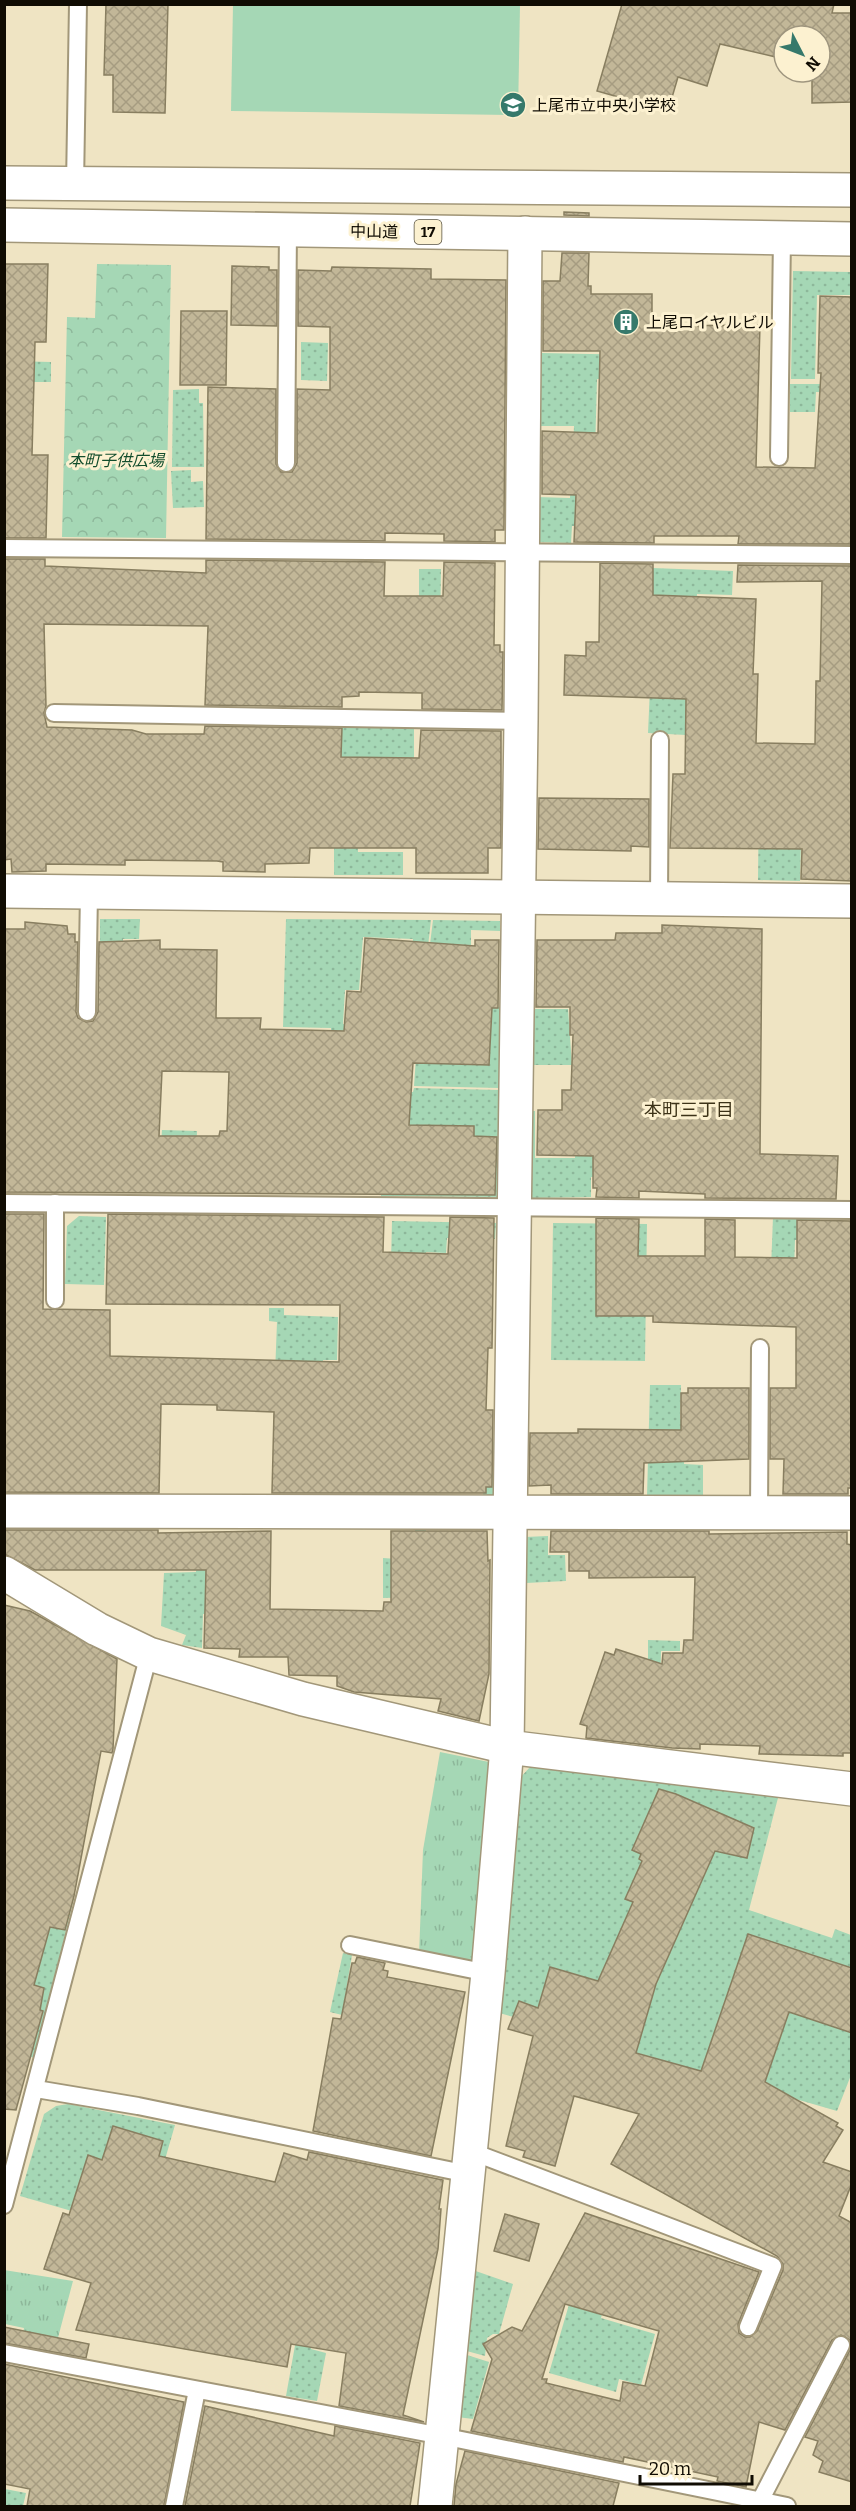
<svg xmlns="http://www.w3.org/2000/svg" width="856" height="2511" viewBox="0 0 856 2511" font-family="Bitter,'Noto Sans JP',serif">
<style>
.grass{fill:url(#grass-tufts)}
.park{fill:url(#park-crowns)}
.garden{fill:url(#garden-dots)}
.pitch{fill:#a5d7b5}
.building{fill:url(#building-cross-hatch);stroke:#887e60;stroke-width:1.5;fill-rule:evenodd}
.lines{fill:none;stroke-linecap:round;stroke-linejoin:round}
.lane-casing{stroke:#a29779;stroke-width:20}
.street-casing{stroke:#a29779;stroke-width:36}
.highway-casing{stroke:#a29779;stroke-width:36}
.lane{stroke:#fff;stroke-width:16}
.street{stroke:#fff;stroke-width:33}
.highway{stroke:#fff;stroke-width:33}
.labels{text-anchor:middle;stroke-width:6;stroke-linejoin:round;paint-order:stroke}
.shield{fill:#fcf1d0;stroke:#575140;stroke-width:1.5}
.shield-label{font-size:15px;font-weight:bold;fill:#100c03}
.poi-label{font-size:16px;fill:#100c03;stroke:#fcf1d0;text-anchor:start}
.street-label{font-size:16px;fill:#100c03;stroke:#fcf1d0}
.park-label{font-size:16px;font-style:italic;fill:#124d2c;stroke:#fcf1d0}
.neighbourhood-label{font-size:18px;fill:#3c3217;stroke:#fcf1d0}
</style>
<defs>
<pattern id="grass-tufts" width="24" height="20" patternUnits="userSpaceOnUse" patternTransform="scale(1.5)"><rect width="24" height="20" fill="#a5d7b5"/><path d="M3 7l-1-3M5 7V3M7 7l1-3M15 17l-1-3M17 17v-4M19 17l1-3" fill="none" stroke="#8db79a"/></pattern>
<pattern id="park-crowns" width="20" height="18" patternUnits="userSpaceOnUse" patternTransform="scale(1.5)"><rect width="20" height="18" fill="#a5d7b5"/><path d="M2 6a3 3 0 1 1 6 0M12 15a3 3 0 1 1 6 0" fill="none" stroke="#8db79a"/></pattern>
<pattern id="garden-dots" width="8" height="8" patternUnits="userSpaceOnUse" patternTransform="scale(1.5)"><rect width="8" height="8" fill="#a5d7b5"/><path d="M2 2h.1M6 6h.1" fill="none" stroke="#8db79a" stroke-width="1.8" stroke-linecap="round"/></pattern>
<pattern id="building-cross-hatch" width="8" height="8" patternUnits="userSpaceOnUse" patternTransform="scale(1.5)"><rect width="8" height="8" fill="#c2b798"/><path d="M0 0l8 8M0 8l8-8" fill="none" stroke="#a69c81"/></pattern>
</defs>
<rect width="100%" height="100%" fill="#efe4c3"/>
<!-- grass -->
<g class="grass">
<polygon points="440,1752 489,1762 473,1962 419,1955 423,1850"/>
<polygon points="4,2270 73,2281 55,2349 21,2343 24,2328 5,2324"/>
</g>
<!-- park -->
<polygon class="park" points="97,264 171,265 166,538 62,537 67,317 95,318"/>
<!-- garden -->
<g class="garden">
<polygon points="793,271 851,272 851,295 817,295 815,379 791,379"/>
<polygon points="301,342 328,343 327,381 301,380"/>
<polygon points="541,353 640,355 621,379 597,379 595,452 573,451 574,426 539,426"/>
<polygon points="13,361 51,362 51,382 5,382"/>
<polygon points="790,384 848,384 848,393 816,392 815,412 790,412"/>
<polygon points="199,389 199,403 203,403 204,467 172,467 173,390"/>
<polygon points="191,470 191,482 203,481 204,507 173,508 171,471"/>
<polygon points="571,475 588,526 572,526 571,543 535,542 536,497 570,498"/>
<polygon points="652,568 733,571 732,595 697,594 696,621 649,648"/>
<polygon points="419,569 441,569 440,631 419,631"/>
<polygon points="674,669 705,736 648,733 650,688"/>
<polygon points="315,727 414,728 414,758 353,757 358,852 403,852 403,875 334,875 334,810 314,809"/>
<polygon points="759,792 801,838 800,881 758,880"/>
<polygon points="100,919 140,919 139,939 123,939 123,949 100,985"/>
<polygon points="286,919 431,920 427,955 412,949 413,939 363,937 359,990 345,990 343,1024 372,1026 330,1058 331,1028 283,1027"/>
<polygon points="433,920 500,921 500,931 471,930 471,945 430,944"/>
<polygon points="468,1006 500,1007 499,1088 414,1086 418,1029"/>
<polygon points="531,1009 568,1009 572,1065 531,1065"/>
<polygon points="414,1088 500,1090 501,1197 381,1196 389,1091 413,1092"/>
<polygon points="575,1109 644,1109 596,1177 591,1177 591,1197 528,1198 529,1111 535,1111 535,1158 575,1158"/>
<polygon points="162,1130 197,1131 195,1192 160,1161"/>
<polygon points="79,1216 106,1217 104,1285 65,1284 67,1226"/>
<polygon points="773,1217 820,1218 820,1228 803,1240 795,1240 794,1269 771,1269"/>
<polygon points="392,1221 496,1223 495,1239 447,1238 446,1253 426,1252 426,1277 390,1303"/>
<polygon points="553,1223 647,1224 645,1361 551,1360"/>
<polygon points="269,1308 284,1308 284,1315 338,1317 337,1360 323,1360 322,1376 275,1374 277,1322 269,1321"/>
<polygon points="650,1385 681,1385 680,1419 685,1420 684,1464 703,1465 703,1497 647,1496"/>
<polygon points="486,1441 497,1442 495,1499 483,1499"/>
<polygon points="415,1529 426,1529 425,1597 383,1598 383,1558 397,1559 414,1565"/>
<polygon points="196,1532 209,1532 208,1614 203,1614 202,1648 182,1645 186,1635 161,1626 164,1573 196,1572"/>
<polygon points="548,1536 548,1555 565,1555 566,1581 526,1583 525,1537"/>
<polygon points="648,1640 680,1641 680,1651 661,1651 660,1692 648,1692"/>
<polygon points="530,1767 779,1794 749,1910 832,1938 835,1929 851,1935 851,2075 837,2111 496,2012 519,1779"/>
<polygon points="5,1884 74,1898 35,2058 5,2050"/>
<polygon points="343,1953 352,1955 342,2015 330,2012"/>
<polygon points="68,2104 175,2125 144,2232 20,2196 44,2114 56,2106"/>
<polygon points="470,2269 513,2284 499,2334 493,2334 487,2338 485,2356 463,2350"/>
<polygon points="307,2278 317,2316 311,2349 326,2353 317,2401 286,2396"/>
<polygon points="570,2301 603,2310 601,2318 655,2334 641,2385 619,2379 616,2392 549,2373"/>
<polygon points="461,2353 489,2362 473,2419 457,2417"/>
<polygon points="5,2489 26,2493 23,2506 5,2506"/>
</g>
<!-- pitch -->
<polygon class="pitch" points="233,5 520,5 518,115 231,111"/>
<!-- building -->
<g class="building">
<polygon points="106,4 168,4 165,113 113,112 113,75 104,75"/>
<polygon points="622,4 834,4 832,13 852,13 852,102 812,103 812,72 820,72 820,36 784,36 784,59 720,44 707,86 678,77 668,111 597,91"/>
<polygon points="564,212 589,213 589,216 564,215"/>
<polygon points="562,253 589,253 588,286 591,286 591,294 652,294 652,326 760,325 756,467 815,468 821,373 818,373 820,296 852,297 852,544 738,544 739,536 654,536 654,543 574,542 576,495 542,494 542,431 598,433 600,351 543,351 543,281 560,281"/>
<polygon points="4,264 48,264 46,342 35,342 32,455 48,455 46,538 4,538"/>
<polygon points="232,266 269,267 269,270 277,270 277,326 231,325"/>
<polygon points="332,267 431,269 431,279 506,280 504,530 495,530 495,542 444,541 444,534 385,533 385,541 206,539 208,387 276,389 276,464 281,472 292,472 297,463 297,389 330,390 330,327 298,326 298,270 331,271"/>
<polygon points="181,311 227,311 226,385 180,385"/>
<polygon points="4,559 45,559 45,566 206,573 206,560 385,562 384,596 443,596 444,562 495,563 494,645 500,645 500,652 503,652 502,710 422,709 422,693 359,692 359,696 342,697 342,707 205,705 208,626 44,624 46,706 44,713 47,727 132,730 146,734 204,734 205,726 342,728 341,757 419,758 421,730 501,731 501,848 488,848 488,873 416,873 416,848 310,848 309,863 265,864 265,872 223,871 223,862 217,861 125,860 125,865 46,864 46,871 12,872 11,859 4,860"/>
<polygon points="600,563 653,564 653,595 756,599 753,674 758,674 756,743 815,744 816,681 820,681 822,581 737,582 738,565 852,566 852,881 801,879 802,849 670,848 673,774 685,774 686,699 564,695 565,655 586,656 586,642 599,642"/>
<polygon points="539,798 649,799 649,847 631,846 631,851 538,849"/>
<path d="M25,922L67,926L68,934H75V942H78L76,1012L78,1018L86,1022L93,1021L98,1012L99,942L160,940V949L217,950L216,1018H261L260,1029L344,1031L347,991L361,992L365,938L475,946V940H499L498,1008H492L489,1065L413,1063L409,1125L474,1126V1136L497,1137L495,1195L4,1192V929H25ZM162,1071L229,1072L227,1131H220L219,1136H159Z"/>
<polygon points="662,925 762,929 760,1154 838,1156 836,1199 705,1198 705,1194 639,1191 639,1198 596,1197 597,1188 593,1188 593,1156 537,1155 538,1110 562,1110 562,1090 571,1090 573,1035 570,1035 570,1007 536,1007 537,940 615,940 616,933 662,933"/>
<polygon points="4,1214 44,1214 43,1309 110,1310 110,1356 339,1362 340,1305 106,1304 108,1214 384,1217 383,1252 448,1254 450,1217 494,1218 492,1348 488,1348 486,1410 493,1410 492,1487 486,1487 486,1493 272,1493 274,1412 217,1410 217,1405 161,1404 159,1493 4,1492"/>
<polygon points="596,1218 639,1219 638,1256 705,1256 705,1219 735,1220 735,1257 797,1258 797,1220 852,1221 852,1488 848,1488 848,1494 783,1494 784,1459 770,1459 770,1388 796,1388 796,1327 653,1322 653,1316 596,1316"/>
<polygon points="688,1388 749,1388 749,1459 644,1463 643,1494 551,1494 551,1485 529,1486 530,1433 578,1433 578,1429 681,1430 681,1393 688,1393"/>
<polygon points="4,1530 158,1530 158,1533 271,1531 270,1609 383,1611 384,1602 391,1602 391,1531 487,1531 488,1561 490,1560 489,1674 479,1721 438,1711 441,1699 354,1692 337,1686 337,1676 289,1675 288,1657 239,1657 240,1649 204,1648 206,1570 35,1570 4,1554"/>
<polygon points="551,1531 709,1531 709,1534 847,1532 847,1544 852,1545 852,1753 843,1753 843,1756 759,1754 760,1746 700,1744 700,1749 672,1748 586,1738 587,1726 580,1724 605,1652 614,1655 616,1649 662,1664 663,1653 683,1653 684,1640 693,1640 695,1577 589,1578 589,1571 569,1571 569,1552 550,1552"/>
<polygon points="4,1605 30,1611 117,1659 113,1749 112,1753 101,1751 74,1896 65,1930 50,1927 34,1985 44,1988 40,2010 43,2011 16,2110 4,2109"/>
<path d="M659,1789L676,1794L754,1828L747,1858L715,1851L656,1984L636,2053L701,2071L748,1934L852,1968V2033L789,2012L765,2082L838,2123L836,2126L843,2130L823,2162L852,2172V2183L839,2216L852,2223V2482L819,2472L823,2461L813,2455L818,2441L805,2437L850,2350V2340L841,2335L832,2340L785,2430L759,2422L746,2487L717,2481L718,2477L624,2457L623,2462L471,2431L492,2359L483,2344L512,2327L522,2331L585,2213L759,2272L738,2324L739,2333L745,2337H750L757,2331L783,2270V2264L777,2256L611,2164L639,2114L574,2096L555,2166L523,2157L525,2151L506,2146L533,2036L508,2029L519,2001L538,2008L550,1967L598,1981L633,1902L625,1899L642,1861L639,1859L641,1854L632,1850ZM565,2304L659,2331L645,2386L623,2382L620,2401L546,2383L547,2379H542Z"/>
<polygon points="357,1957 385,1963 383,1970 388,1971 387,1977 465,1992 431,2156 313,2131 333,2018 341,2019 352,1963 355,1963"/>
<polygon points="113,2126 163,2141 159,2156 275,2182 284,2153 307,2160 309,2152 443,2180 439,2209 441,2209 438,2249 403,2415 424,2422 339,2406 346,2353 291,2344 287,2367 76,2330 91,2283 44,2269 63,2213 69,2215 88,2155 102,2160"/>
<polygon points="505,2214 539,2224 529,2261 494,2251"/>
<polygon points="4,2327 89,2344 86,2358 4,2343"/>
<polygon points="4,2364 184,2402 164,2506 27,2506 30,2489 4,2484"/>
<polygon points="205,2406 334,2436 335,2426 420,2443 410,2506 185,2506"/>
<polygon points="465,2451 619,2483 613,2506 454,2506 456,2484"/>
</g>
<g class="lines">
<!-- lane casing -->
<g class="lane-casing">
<g id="lane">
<polyline points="75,185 78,4"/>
<polyline points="779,457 782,237"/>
<polyline points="286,463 288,229"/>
<polyline points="4,548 852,555"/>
<polyline points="54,713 521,721"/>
<polyline points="659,899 660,740"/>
<polyline points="87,1012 89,892"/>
<polyline points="4,1203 852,1210"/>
<polyline points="55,1203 55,1300"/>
<polyline points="759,1513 760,1348"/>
<polyline points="350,1945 488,1973"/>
<polyline points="36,2089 138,2106 468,2174"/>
<polyline points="470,2151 773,2266 748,2327"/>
<polyline points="4,2205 149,1654"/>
<polyline points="4,2353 442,2436 787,2506"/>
<polyline points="760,2501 841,2345"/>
<polyline points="174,2506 197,2390"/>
</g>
</g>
<!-- street casing -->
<g class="street-casing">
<g id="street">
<polyline points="4,891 852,901"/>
<polyline points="4,1511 852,1513"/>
<polyline points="4,1573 97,1629 149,1654 303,1699 507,1747 852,1789"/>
<polyline points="435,2506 488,1973 507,1747 521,721 525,233"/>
</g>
</g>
<!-- highway casing -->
<g class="highway-casing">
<g id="highway">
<polyline points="4,183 852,190"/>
<polyline points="4,225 852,239"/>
</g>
</g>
<!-- lane -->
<use href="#lane" class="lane"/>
<!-- street -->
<use href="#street" class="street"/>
<!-- highway -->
<use href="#highway" class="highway"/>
</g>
<!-- icons -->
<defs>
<g id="school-disc" transform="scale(1.35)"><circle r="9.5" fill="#36796b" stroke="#fcf1d0"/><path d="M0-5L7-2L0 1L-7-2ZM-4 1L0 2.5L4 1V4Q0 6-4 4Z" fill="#fff"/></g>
<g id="building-disc" transform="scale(1.35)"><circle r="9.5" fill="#36796b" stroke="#fcf1d0"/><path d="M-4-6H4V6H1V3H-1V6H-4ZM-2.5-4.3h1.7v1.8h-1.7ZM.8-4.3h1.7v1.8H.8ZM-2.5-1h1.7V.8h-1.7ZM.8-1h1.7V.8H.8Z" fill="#fff"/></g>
</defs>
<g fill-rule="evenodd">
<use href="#school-disc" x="513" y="105"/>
<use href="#building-disc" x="626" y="322"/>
</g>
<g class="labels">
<!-- shield labels -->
<rect class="shield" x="414.5" y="220" width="27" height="24" rx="4.5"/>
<g class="shield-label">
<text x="428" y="237">17</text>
</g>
<!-- poi labels -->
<g class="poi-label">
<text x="532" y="111">上尾市立中央小学校</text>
<text x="646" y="328">上尾ロイヤルビル</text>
</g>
<!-- street labels -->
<g class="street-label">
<text transform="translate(374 231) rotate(1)" y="6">中山道</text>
</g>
<!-- park labels -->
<g class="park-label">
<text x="116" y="466">本町子供広場</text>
</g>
<!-- neighbourhood labels -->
<g class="neighbourhood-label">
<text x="689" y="1116">本町三丁目</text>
</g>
</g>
<!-- border -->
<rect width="856" height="2511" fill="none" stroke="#100c03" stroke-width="12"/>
<!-- north arrow -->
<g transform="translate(802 54) rotate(132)"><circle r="28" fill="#fcf1d0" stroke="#9e957e" stroke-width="1.5"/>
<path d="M0-4.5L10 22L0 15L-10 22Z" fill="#36796b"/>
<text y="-9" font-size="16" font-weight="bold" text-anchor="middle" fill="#100c03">N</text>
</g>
<!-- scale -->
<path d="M640 2475v9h112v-9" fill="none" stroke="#100c03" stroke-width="3"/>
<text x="649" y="2475" font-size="18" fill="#100c03" stroke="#fcf1d0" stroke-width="4.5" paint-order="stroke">20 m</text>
</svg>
